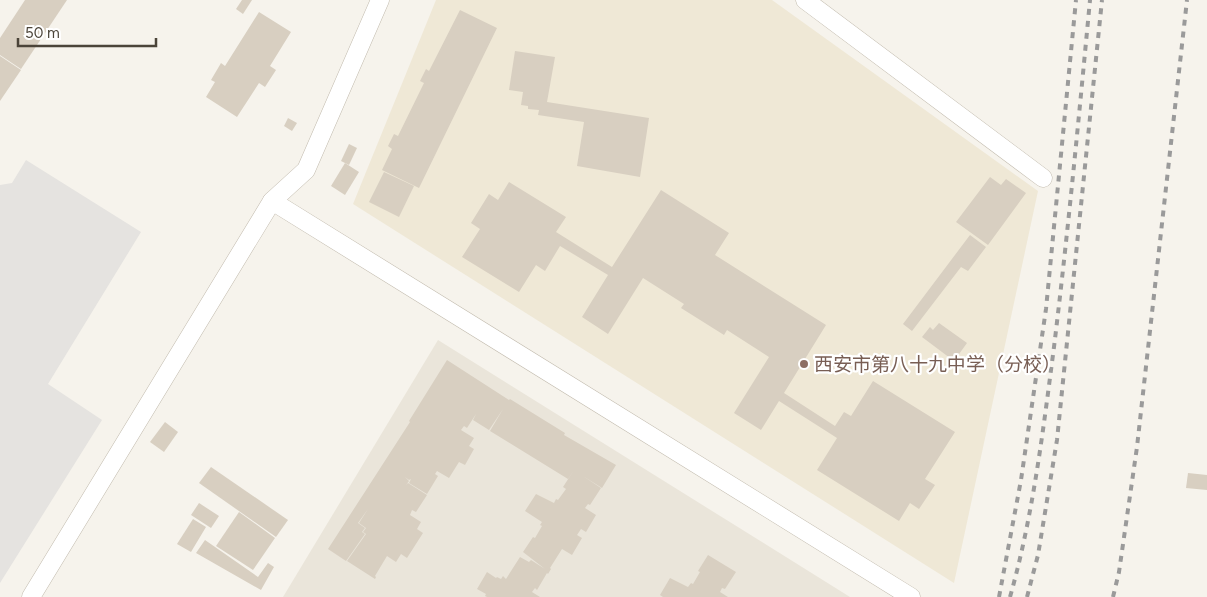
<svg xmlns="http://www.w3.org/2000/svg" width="1207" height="597" viewBox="0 0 1207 597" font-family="Figtree,'Noto Sans SC',sans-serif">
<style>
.residential{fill:#eae5da}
.education{fill:#efe8d6}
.parking{fill:#e5e3e0}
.building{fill:#d8cfc1}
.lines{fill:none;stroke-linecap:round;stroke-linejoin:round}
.minor-casing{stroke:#c2bbae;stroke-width:19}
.minor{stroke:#fff;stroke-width:18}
.rail{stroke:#9a9a9a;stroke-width:4;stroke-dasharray:6 6;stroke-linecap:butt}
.education-dot{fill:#8d6e63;stroke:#fff;stroke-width:2}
.labels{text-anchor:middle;stroke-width:4.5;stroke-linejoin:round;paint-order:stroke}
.education-label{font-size:19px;fill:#785e54;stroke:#fff;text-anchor:start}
</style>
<rect width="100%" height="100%" fill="#f6f3ec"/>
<!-- residential -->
<polygon class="residential" points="438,340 850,597 283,597"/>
<!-- education -->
<polygon class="education" points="436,0 772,0 1038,191 954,583 353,204"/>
<!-- parking -->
<polygon class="parking" points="26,160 141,232 48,384 102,420 0,583 0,185 12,183"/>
<!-- building -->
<g class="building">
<polygon points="25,0 67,0 21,69 0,55 0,38"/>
<polygon points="242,0 252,0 243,14 236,9"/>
<polygon points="460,10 497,28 419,188 382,170 392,149 388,146 394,134 398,136 424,83 420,81 426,69 429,71"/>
<polygon points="259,12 291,32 270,66 276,70 265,87 259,83 237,117 206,97 215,82 211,80 221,63 225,66"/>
<polygon points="515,51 555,57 547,102 649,118 640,177 577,166 584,122 538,115 539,110 528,109 528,106 521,105 523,92 509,90"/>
<polygon points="0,56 21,70 0,101"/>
<polygon points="288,118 297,123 292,131 284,126"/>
<polygon points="349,144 357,148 349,165 341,161"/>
<polygon points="345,163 359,172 345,195 331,186"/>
<polygon points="384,172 414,186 399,217 369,202"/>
<polygon points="990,177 1001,185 1006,179 1026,193 988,245 956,222"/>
<polygon points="509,182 566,217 556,232 612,267 661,190 729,233 715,255 826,325 784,393 835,426 844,412 851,416 873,381 955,432 925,479 935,485 919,509 910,503 899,521 817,470 837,438 779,401 761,430 734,413 769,357 727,330 724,335 681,308 684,304 643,278 608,334 582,317 608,275 560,246 545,271 536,265 519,292 462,257 480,229 471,223 489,194 498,200"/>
<polygon points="970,235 986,247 968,271 961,267 912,331 903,324"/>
<polygon points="939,323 967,343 954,361 922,337 930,327 933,330"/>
<polygon points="447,360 509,400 510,399 565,433 564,435 616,465 602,488 583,476 601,488 590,505 588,504 585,508 596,515 586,532 581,529 577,535 582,538 572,555 562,549 550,568 551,569 548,574 547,573 537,590 535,588 532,592 540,597 487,597 485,596 486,594 477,589 487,572 496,578 497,577 501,579 503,576 506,579 520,557 529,562 531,560 545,569 523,552 533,537 535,538 542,526 540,525 542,522 525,511 536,494 554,503 556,499 558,500 566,489 563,487 574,470 568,479 490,431 503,409 489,430 473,420 476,414 467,428 464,426 461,430 474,438 469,446 474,449 465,465 459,462 449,478 437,471 435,474 438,476 427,494 409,483 411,479 409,480 405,477 409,481 406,485 408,483 427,495 416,512 412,510 410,515 421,522 417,529 423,533 407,558 401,554 396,562 387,556 375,576 376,577 375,579 347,561 366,534 363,532 366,528 359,523 368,509 358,523 365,528 362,532 365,534 346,561 328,549 410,422 409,421"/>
<polygon points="165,422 178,432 164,452 150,442"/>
<polygon points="211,467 288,520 276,537 199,483"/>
<polygon points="1188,473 1207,475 1207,490 1186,488"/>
<polygon points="199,503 219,516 211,528 191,515"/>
<polygon points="239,512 275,538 253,570 216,546"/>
<polygon points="193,519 206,527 191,552 177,544"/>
<polygon points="205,540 258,577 268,563 274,567 261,590 196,553"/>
<polygon points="708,555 736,572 725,589 722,588 720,592 728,597 663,597 660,595 670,578 688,587 691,583 693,584 700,572 698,571"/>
</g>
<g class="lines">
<!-- minor casing -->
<g class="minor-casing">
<g id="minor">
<polyline points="805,0 1043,178"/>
<polyline points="272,201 911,597"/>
<polyline points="31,597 272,201 306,170 380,0"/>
</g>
</g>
<!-- minor -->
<use href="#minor" class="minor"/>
<!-- rail -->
<g class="rail">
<polyline points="999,597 1021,480 1046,309 1076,0"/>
<path d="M1010,597C1033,516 1043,431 1054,347C1068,232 1079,116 1090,0"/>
<polyline points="1027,597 1038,555 1057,440 1102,0"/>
<polyline points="1113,597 1119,572 1137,447 1187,0"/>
</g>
</g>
<!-- markers -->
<circle class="education-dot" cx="804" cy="364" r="5"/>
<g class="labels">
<!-- education labels -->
<g class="education-label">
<text x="814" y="371">西安市第八十九中学（分校）</text>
</g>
</g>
<!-- scale -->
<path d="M18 38v8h138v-8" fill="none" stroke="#4b4439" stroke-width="2.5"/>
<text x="25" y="38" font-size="15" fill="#4b4439" stroke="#ffffff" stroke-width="4" paint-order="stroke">50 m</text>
</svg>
